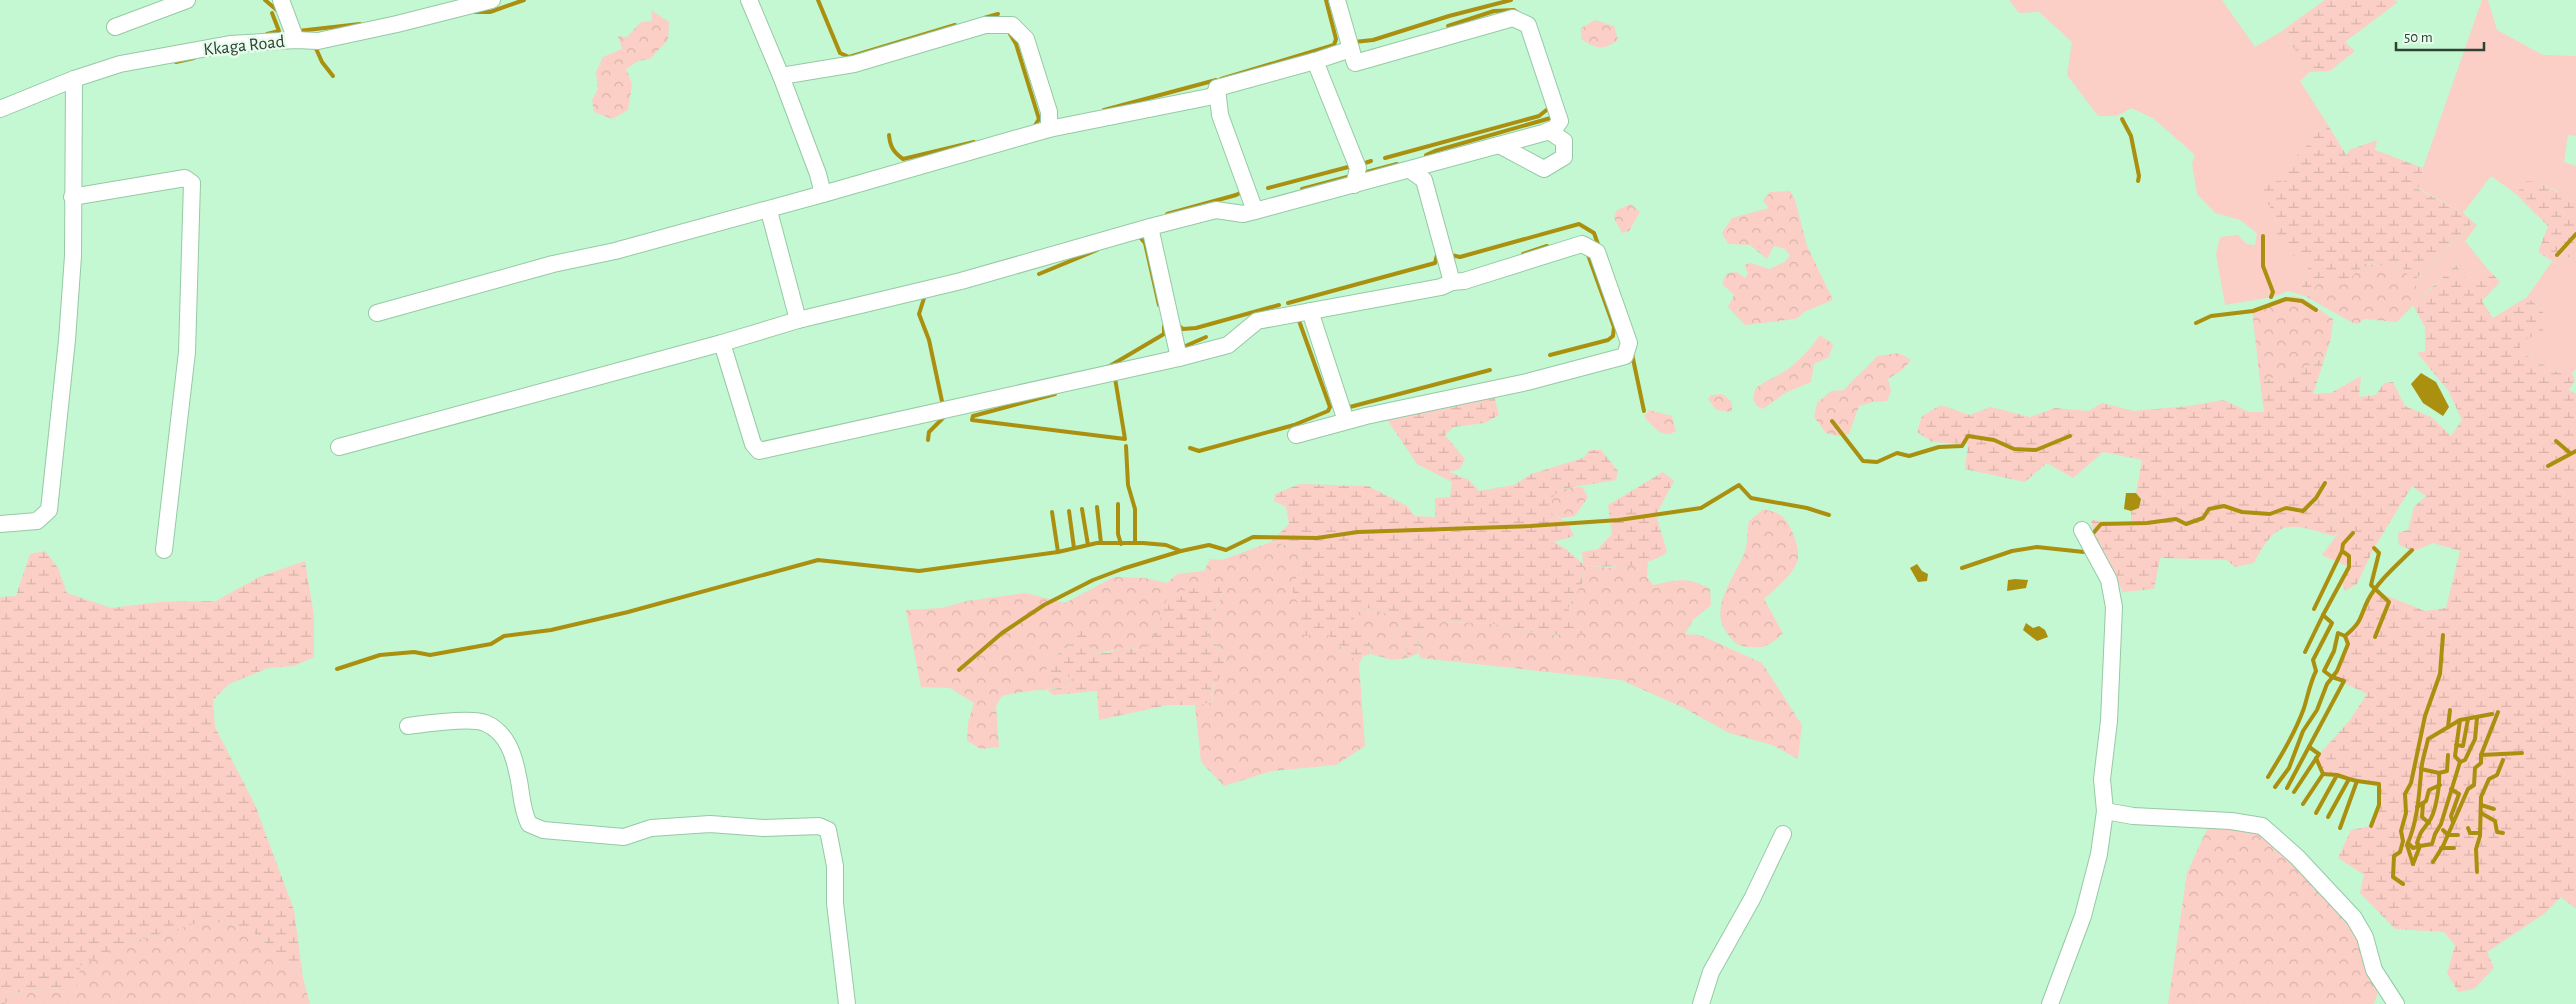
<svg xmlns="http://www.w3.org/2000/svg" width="2576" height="1004" viewBox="0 0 2576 1004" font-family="'Alegreya Sans',sans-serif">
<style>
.green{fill:#fbcfc5}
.forest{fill:url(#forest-crowns)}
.wetland{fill:url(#wetland-marsh)}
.water{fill:#ab8f0e}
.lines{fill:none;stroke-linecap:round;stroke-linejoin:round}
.stream{stroke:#ab8f0e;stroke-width:4}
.minor-casing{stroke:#96c9a5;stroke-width:18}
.minor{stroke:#fff;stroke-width:16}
.labels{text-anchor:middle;stroke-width:5;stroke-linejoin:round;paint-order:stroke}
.street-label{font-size:18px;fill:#2d4233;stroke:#e8fced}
</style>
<defs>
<pattern id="forest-crowns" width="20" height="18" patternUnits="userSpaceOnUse" patternTransform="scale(1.25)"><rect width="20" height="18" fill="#fbcfc5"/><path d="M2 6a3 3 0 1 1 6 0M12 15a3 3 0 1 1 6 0" fill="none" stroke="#d7b3aa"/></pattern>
<pattern id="wetland-marsh" width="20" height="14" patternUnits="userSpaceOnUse" patternTransform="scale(1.25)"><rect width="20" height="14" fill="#fbcfc5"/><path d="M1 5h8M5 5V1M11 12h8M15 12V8" fill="none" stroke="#d7b3aa"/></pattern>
</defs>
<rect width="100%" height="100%" fill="#c3f8d3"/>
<!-- green -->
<g class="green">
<polygon points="2009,0 2222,0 2255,47 2282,31 2310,72 2300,81 2326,122 2302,151 2281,169 2286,182 2261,193 2275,215 2278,242 2309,253 2309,266 2299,294 2288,291 2273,297 2225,305 2216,254 2220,237 2238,235 2246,244 2255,245 2257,233 2240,220 2215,213 2197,194 2192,164 2195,155 2153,118 2131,108 2117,116 2098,116 2067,75 2072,42 2039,12 2019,13"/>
<polygon points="2482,0 2488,0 2497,30 2543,55 2576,56 2576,136 2568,135 2564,162 2576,166 2576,202 2558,196 2558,191 2537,182 2526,181 2516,194 2491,176 2463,213 2418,188 2423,168"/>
<polygon points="2473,222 2477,225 2465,241 2487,268 2469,284 2456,265 2423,295 2413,282"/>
<polygon points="2558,253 2576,260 2576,369 2572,373 2559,373 2520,352 2520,341 2543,310 2527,297"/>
<polygon points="2333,515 2362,544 2349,556 2349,567 2322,555 2339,532 2326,520"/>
</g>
<!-- forest -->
<g class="forest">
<polygon points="651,10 669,22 668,40 650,59 638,61 626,69 632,84 628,110 612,119 594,112 592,100 598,89 596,72 603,57 622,49 618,36 627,37 641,22 652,21"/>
<path d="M1595,20L1614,26L1618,40C1603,51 1596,49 1581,39V28Z"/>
<polygon points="1790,191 1795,200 1807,246 1833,300 1806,311 1796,319 1745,325 1728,307 1734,295 1722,284 1727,273 1737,272 1745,278 1748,274 1744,265 1751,263 1769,269 1785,262 1790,255 1785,249 1774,246 1767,259 1750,245 1728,244 1722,233 1732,218 1769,208 1763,201 1770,192"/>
<polygon points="1631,204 1640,212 1629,231 1622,233 1614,218 1617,210"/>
<polygon points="2365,264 2402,267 2423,295 2397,322 2364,319 2358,324 2353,323 2307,297 2322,278 2343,284"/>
<polygon points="2293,296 2304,299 2333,319 2331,338 2325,357 2303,369 2260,382 2252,309"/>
<path d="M1820,335L1833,344L1829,357L1814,364L1811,382L1785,393L1763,409L1757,406L1753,400L1755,389C1765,380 1777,377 1788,369C1801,359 1811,348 1820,335Z"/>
<path d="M1899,353L1911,360L1902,370L1888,379L1891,391L1887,401L1873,402L1859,406L1849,434L1838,436L1826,433L1814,417L1817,403L1831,391L1844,390C1855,376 1866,370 1877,356Z"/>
<polygon points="1722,394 1732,402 1732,412 1716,410 1708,399 1711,395"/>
<path d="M1649,410L1672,416L1676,431C1663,440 1652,426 1644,416Z"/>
<polygon points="1582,487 1588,497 1575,516 1561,518 1550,512 1550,499 1562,489"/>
<path d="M1764,509C1768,511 1775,511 1779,514C1790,520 1802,550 1797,562C1791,577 1776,588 1764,599L1783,633C1767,648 1764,649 1742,646C1736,645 1734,641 1730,637C1705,609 1735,579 1745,551C1748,542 1747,530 1749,521Z"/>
<path d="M1271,542L1299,548L1302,568L1291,588L1297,601L1304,635L1326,633L1359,664L1365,746L1336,765L1272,771L1224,786L1201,762L1195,705L1214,702C1208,688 1218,680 1226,670L1223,651L1207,635L1224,589L1161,611L1157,632L1146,649C1137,651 1129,646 1122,648C1109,651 1105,653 1091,652L1088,636L1081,630L1074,642L1052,658L1045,673L1071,677L1072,686C1048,690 1025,690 1002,696L996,706L999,747L981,749L967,741L968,723L974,703L950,688L921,687L906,610L942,608L967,601L1026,593L1065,603L1114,577L1145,578L1167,583L1177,574L1204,571L1210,559L1222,560Z"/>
<path d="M1648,561L1647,577L1653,585C1676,580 1688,576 1710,589L1711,605L1693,620L1685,634L1700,635L1762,663L1802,725L1798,759L1772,745L1729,733L1682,707L1621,680L1420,658L1418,634L1443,622L1495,624L1545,635L1585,633L1574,623L1568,608L1582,583L1583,565L1608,568Z"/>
<polygon points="1368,608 1394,616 1403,633 1408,658 1392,660 1371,654 1370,644 1353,626 1354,614"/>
<polygon points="2209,825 2261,830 2283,849 2362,940 2362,957 2378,992 2374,1004 2168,1004 2187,873"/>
<polygon points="208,920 250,929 303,978 310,1004 5,1004 14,993 77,986 80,966 127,943"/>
</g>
<!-- wetland -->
<g class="wetland">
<polygon points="2325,0 2394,0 2398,2 2345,42 2355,51 2330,71 2310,72 2282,31"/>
<polygon points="2326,122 2347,156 2349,150 2377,140 2375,150 2423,168 2418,189 2463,213 2473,222 2413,282 2402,267 2365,264 2343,285 2322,278 2307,297 2299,294 2309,266 2309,253 2294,256 2278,242 2275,215 2261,193 2272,180 2285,182 2281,169 2302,151"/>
<polygon points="2526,181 2537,182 2558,192 2558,196 2576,202 2576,260 2558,253 2552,261 2538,252 2548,226 2516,194"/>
<path d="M2456,265L2469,284L2487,268L2500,282L2482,301L2493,318L2527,297L2543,310V333L2520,341V352L2559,373H2572L2575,380L2569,390L2576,394V909L2561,897L2544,914L2487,952L2494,968L2474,989L2458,992L2447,973L2455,945L2444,932L2395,929L2360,893L2364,875L2338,858L2351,830L2371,826L2379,805V784C2360,782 2342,775 2323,774L2316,758L2350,720L2367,694L2332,677L2348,644L2345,636L2359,624L2368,600L2375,591L2425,611L2446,608L2460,551L2433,543L2414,551L2399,545L2398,533L2408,530L2414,507L2426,496L2412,486L2374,548L2357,584L2345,591L2342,583L2349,567V556L2342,551L2343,544H2361L2333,515L2326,520L2339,532L2334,536C2289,523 2278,517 2254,563L2236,567L2226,560L2160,558L2154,589L2123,592L2095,538L2091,520L2131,523V511L2139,508L2141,499L2136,493L2142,460L2103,452L2073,478L2047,463L2025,482L1965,469L1968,444L1932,442L1917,432L1922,416L1941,405L1969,415L1991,407L2030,417L2055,408L2089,411L2102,403L2134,411L2189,406L2224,400L2249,412H2264L2260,382L2303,369L2325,357L2313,394L2331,393L2361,376L2359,397L2376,395L2384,383L2393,382L2405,406L2431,417L2451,436L2462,420L2448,390L2417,353L2425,351V327L2413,305Z"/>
<path d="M1490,380L1499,415L1485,423L1453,427L1445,435L1465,459L1460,469L1449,472L1469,480L1479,491L1514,485L1531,474L1583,458L1590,450H1601L1618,471L1616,480L1562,489L1550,499V512L1568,523L1574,536L1554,542L1566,549L1583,564L1582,552L1598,549L1612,534L1608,505L1663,472L1674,481L1656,515L1667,552C1648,568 1607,568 1583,565L1582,583L1568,608L1574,623L1586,633L1545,635L1495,624L1443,622L1418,634L1419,653L1408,658L1403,633L1394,616L1368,608L1354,614V626L1370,644L1371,654L1363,656L1359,664L1326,633L1304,636L1297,601L1291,588L1302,568L1299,548L1271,542L1289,524L1286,507L1274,501L1275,494L1300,484L1368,486L1407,506L1415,516L1435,517V498L1450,497L1452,482L1417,464L1388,421L1374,412Z"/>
<polygon points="45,551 58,568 67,593 111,608 160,602 216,601 259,577 305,561 314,616 314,657 294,666 268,668 229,684 213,700 215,727 255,805 294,910 303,978 250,929 208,920 127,943 80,966 78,986 14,993 5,1004 0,1004 0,597 16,596 30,554"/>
<polygon points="1208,585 1224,588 1207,635 1223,651 1226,670 1213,686 1211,695 1214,702 1195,705 1168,705 1099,720 1097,691 1053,695 1047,690 1072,686 1071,677 1045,673 1052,658 1074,642 1081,629 1088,636 1091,652 1108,653 1124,647 1138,650 1145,649 1157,632 1161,611 1170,594"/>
</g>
<!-- water -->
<g class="water">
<polygon points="2421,373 2436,382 2449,407 2443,416 2423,403 2411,384"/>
<polygon points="2126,493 2136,493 2141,499 2139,508 2131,511 2124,509"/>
<polygon points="1917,564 1922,571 1928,574 1927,581 1918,582 1910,568"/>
<polygon points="2015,579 2028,580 2026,588 2007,591 2008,580"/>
<polygon points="2026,623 2033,628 2039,626 2045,630 2048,637 2037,641 2023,630"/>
</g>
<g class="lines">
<!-- stream -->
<g class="stream">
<polyline points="265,0 279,12"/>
<polyline points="818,0 840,53 849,57 955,25"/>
<polyline points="474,12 490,12 524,0"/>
<polyline points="984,18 998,14"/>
<polyline points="1448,26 1494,11 1514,10 1522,16"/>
<polyline points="298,31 360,24"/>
<polyline points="267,34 279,31 272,13"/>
<polyline points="1010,34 1016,44 1039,119 1034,127"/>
<polyline points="1354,42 1373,40 1449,16 1511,0"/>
<polyline points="314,44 322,62 333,76"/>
<polyline points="176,62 194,58"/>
<polyline points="1221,79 1334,45 1336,39 1326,0"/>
<polyline points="1104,110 1216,80"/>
<polyline points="2122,119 2131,136 2139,176 2138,181"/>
<path d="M889,135C890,146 893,152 903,159L974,142"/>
<polyline points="1385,158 1539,116 1549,108"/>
<polyline points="1426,160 1426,155 1435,151 1554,117"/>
<polyline points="1362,164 1371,161"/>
<polyline points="1363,173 1397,164"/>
<polyline points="1268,188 1352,166"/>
<polyline points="1302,189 1351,176"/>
<polyline points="1167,214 1236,195 1244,191"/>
<polyline points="1139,236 1145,243 1159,305"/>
<polyline points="2263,236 2263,266 2273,292 2271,297"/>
<polyline points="1523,254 1547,246"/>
<polyline points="1451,255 1460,257 1579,224 1594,233 1599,247"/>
<polyline points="2557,255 2576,234"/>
<polyline points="1039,274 1097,250"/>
<polyline points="925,295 919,314 929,340 943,406"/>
<polyline points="1288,303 1435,263 1437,255"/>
<polyline points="2196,323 2211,316 2253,311 2286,299 2302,301 2316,310"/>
<polyline points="1177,325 1183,329 1196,328 1279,305"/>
<polyline points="1181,348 1206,337"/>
<polyline points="1632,354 1644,411"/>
<polyline points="1550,355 1608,340 1613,336 1614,327 1587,252"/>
<polyline points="1108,367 1164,334 1164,326"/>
<polyline points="1055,394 973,416 972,420 1125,439 1115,378"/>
<polyline points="1346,408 1490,370"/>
<polyline points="1832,421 1863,461 1877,462 1897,453 1909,456 1939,447 1962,446 1968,436 1994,440 2014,449 2036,450 2070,436"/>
<polyline points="928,440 929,432 944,417"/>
<polyline points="2556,441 2570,453"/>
<polyline points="1126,446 1128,485 1135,509 1135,543"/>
<polyline points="1190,448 1199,451 1294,425 1328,411 1330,407 1298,318"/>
<polyline points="2548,466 2576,451"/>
<polyline points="1118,504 1118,534 1121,544"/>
<polyline points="1097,507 1101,543"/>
<polyline points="1082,509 1088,545"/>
<polyline points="1069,511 1074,548"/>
<polyline points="1052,512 1058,552"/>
<polyline points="2090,537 2101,524 2147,523 2176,519 2186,524 2203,518 2209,509 2224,506 2242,512 2270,514 2286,508 2303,511 2316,498 2325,483"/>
<polyline points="2374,548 2379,553 2371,585 2389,602 2375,637"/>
<polyline points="1962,568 2012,551 2037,547 2084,552 2087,548"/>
<polyline points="2314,609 2342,551"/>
<polyline points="2305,652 2323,615"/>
<polyline points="337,669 380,655 414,652 430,655 491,644 504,636 551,630 628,612 818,560 919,571 1058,552 1097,543 1143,543 1166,545 1181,551"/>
<polyline points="959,670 1002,633 1044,605 1093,580 1122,569 1181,551 1209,545 1226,550 1253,537 1317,538 1358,532 1530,526 1619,520 1701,508 1739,485 1751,498 1807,508 1829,515"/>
<polyline points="2448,727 2450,710"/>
<polyline points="2456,745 2463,746 2468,719"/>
<polyline points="2481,755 2522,753"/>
<polyline points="2460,762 2465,760 2475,739 2477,718"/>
<polyline points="2421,769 2439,773"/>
<path d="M2268,777C2282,754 2295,733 2304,708C2308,695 2310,683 2316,671L2313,660L2332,623L2323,615L2349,567V556L2342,551L2343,544L2353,533"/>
<polyline points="2357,781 2379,784 2379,805 2371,826"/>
<path d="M2275,787L2289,768L2303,731L2317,710L2327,684L2337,671L2348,644L2345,636C2363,621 2359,618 2368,600C2378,581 2397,565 2412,550"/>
<polyline points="2287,788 2344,681 2332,677 2324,671 2334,651 2338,633 2345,636"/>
<polyline points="2451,789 2459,794 2451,816 2453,822"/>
<polyline points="2294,792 2319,754 2309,747"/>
<polyline points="2423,803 2422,817 2429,823"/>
<polyline points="2303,804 2323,774 2316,758"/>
<polyline points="2481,805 2494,809"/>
<polyline points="2417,807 2426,801 2429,790 2440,785"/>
<polyline points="2316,813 2337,775 2323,774"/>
<polyline points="2481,813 2495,821 2497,832 2503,833"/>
<polyline points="2328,817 2349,779 2337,775"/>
<polyline points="2340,828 2357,781 2349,779"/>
<polyline points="2468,828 2470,833 2480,833"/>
<polyline points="2443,830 2448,835 2458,835"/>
<path d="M2408,843L2413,848L2420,846L2417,843C2421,831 2421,832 2428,823C2436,814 2440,784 2439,773L2447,771L2448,755"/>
<polyline points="2441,848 2454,848"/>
<polyline points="2433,862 2443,846 2468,789 2474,785 2475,768 2481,763 2481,755 2498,712"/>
<path d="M2413,864L2407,845C2417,823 2419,797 2421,773C2421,762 2426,750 2428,739L2460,720L2492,714"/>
<polyline points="2413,864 2420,846 2432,844 2435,834 2441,824 2460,762 2455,756 2460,720"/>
<polyline points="2477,872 2476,849 2480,836 2481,797 2489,779 2497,775 2503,760"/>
<polyline points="2403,884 2393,877 2394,856 2400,852 2403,841 2401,831 2406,813 2405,794 2411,783 2425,716 2440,674 2443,635"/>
</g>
<!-- minor casing -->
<g class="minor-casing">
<g id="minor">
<polyline points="281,0 296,40"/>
<polyline points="749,0 781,76 854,64 985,25 1012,25 1026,39 1049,112 1049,129 1214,96 1217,88 1315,61 1351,49 1337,0"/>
<polyline points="115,27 187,0"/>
<polyline points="1315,61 1358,168 1354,185"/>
<polyline points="781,76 818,174 823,194 1049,129"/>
<polyline points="1217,88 1220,115 1255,211 1543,133 1555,128 1560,121 1528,25 1513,18 1355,63 1351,49"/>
<polyline points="0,109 74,79 120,64 230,44 296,40 318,41 397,24 492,0"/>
<polyline points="1499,145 1544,169 1564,157 1564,141 1549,131"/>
<polyline points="72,197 185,178 192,183 187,352 164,550"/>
<polyline points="769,211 798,320"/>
<polyline points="1150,227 1179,358"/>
<polyline points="1310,311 1346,421"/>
<polyline points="377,313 553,264 615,251 823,194"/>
<polyline points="722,343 753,444 759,451 1179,358 1228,345 1257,321 1441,287 1452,282 1424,180 1410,170"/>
<polyline points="1296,435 1366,416 1527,382 1625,356 1629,343 1597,252 1582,244 1464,281 1452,282"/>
<polyline points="339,447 722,343 798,320 961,281 1150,227 1216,210 1243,214 1255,211"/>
<polyline points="0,524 37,521 49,510 67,340 73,256 74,79"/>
<path d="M408,726C423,724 472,717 485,723C507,732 514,755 518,776C522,793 521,808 529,824L543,830L624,837L651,828L710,824L764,828L819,826L828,830L835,866V903L847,1004"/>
<polyline points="2105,811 2133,816 2231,821 2262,826 2297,857 2354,918 2365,937 2374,970 2396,1004"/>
<polyline points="1701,1004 1711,972 1752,899 1783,834"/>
<polyline points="2050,1004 2083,916 2099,854 2105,811 2102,779 2109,721 2114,607 2109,580 2082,530"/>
</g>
</g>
<!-- minor -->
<use href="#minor" class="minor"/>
</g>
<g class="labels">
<!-- street labels -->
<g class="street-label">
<text transform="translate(244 45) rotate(-6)" y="6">Kkaga Road</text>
</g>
</g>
<!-- scale -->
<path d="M2396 42v8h88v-8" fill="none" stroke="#2d4233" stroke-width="2.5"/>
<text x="2404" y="42" font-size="15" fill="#2d4233" stroke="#e8fced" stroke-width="4" paint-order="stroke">50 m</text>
</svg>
